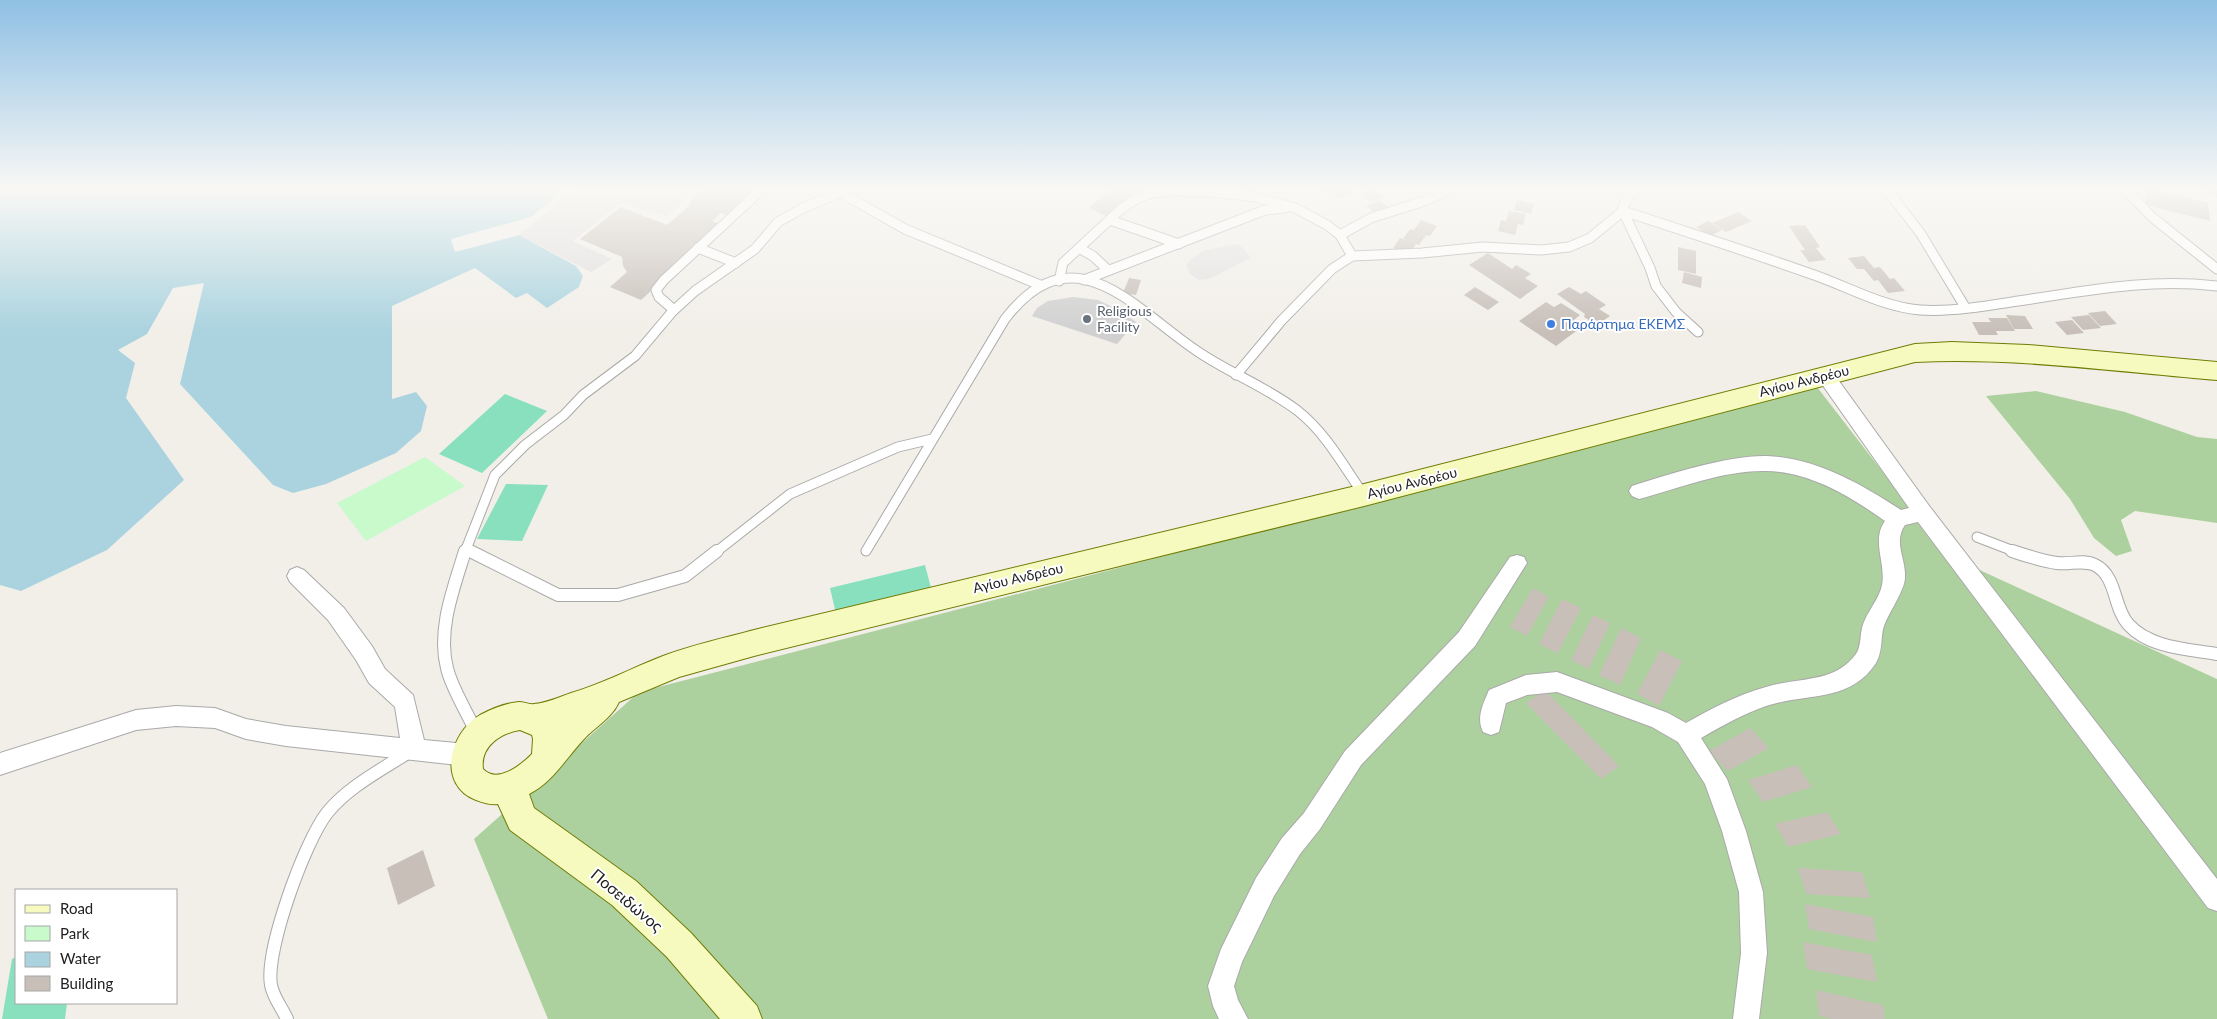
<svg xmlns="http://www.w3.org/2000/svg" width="2217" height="1019" viewBox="0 0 2217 1019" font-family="Lato,sans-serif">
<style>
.residential{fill:#e0dfdf}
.religious{fill:#d0d0d0}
.forest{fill:#add19e}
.park{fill:#c8facc}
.pitch{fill:#88e0be}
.parking{fill:#e2e2e2}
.water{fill:#aad3df}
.building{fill:#c7bfb8}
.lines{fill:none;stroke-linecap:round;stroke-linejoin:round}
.lane-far1-casing{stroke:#a9a9a9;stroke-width:11}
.lane-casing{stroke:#a9a9a9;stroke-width:14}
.street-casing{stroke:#a9a9a9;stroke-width:2}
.secondary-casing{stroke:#707d05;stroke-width:2}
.lane-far1{stroke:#fff;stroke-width:9}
.lane{stroke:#fff;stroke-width:12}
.street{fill:#fff;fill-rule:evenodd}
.secondary{fill:#f7fabf;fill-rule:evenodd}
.worship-dot{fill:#6b7280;stroke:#fff;stroke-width:2}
.shop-dot{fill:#3f7fe0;stroke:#fff;stroke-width:2}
.labels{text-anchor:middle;stroke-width:4;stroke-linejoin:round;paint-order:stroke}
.worship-label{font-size:14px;fill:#5b616d;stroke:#fff;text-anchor:start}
.shop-label{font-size:14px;fill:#366cbe;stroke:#fff;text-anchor:start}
.street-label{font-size:14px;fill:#222;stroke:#fff}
.near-street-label{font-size:16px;fill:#222;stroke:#fff}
</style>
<rect width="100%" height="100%" fill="#f2efe9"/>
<!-- residential -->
<polygon class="residential" points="574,190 696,190 667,216 621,203 573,241 612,259 591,272 519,235"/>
<!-- religious -->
<polygon class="religious" points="1073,297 1098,300 1119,310 1136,322 1117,344 1032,316 1037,308 1048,301"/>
<!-- forest -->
<g class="forest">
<polygon points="1817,387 1947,555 2217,679 2217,1019 548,1019 474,839 639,692"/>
<polygon points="2036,391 2125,412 2197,437 2217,439 2217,523 2135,511 2121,520 2132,551 2116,556 2094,538 2070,499 1986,396"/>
</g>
<!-- park -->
<polygon class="park" points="425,457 465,486 366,541 337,503"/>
<!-- pitch -->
<g class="pitch">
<polygon points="505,394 547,411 482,473 439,454"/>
<polygon points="506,484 548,485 522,541 477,539"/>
<polygon points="925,565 936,607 840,631 830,588"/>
<polygon points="16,957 16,1003 67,1003 65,1019 2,1019 12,959"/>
</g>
<!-- parking -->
<polygon class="parking" points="1237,244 1243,248 1251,258 1209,279 1199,280 1191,275 1186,266 1191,259 1205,250"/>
<!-- water -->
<polygon class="water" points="0,190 564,190 531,217 451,239 455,252 519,235 576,266 583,276 579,287 547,308 527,293 516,298 475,268 392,306 392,399 416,392 427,406 421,431 396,453 326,484 293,493 273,485 180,384 204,283 173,288 147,334 118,350 135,363 126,398 184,480 107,550 21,591 0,585"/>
<!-- building -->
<g class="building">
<polygon points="702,190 761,190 732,217 721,213 712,221 723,225 641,300 610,287 627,272 623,266 622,257 580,239 621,207 667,225 689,206 691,199"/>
<polygon points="1110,190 1140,190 1108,217 1089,208"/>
<polygon points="1318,190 1349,190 1353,193 1340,198 1329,190 1322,193"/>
<polygon points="1368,190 1375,190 1384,197 1371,202 1359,193"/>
<polygon points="2145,190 2153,190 2208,203 2210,221 2146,205"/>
<polygon points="2204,190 2217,190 2217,197 2205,194"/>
<polygon points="1379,200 1390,209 1377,215 1366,206"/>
<polygon points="1517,200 1534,204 1531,214 1514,210"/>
<polygon points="1509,211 1526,214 1523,225 1518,224 1515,235 1498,231 1501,220 1506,221"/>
<polygon points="1738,212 1752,221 1726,232 1712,223"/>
<polygon points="1421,220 1437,226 1430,236 1426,235 1419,245 1403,239 1410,229 1414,230"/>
<polygon points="1708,221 1722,230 1710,236 1696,227"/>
<polygon points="1805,225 1820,247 1816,248 1826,260 1809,262 1800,250 1805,250 1789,226"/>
<polygon points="1400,238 1416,244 1409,254 1393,248"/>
<polygon points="1678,247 1696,251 1696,274 1678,270"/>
<polygon points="1488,253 1512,269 1516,265 1531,274 1525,278 1538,286 1520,299 1469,265"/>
<polygon points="1864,256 1874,268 1880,267 1890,279 1894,278 1905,291 1888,293 1878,280 1874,281 1864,269 1857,269 1848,258"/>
<polygon points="1684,272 1702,277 1701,288 1682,283"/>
<polygon points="1129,278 1141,280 1136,295 1123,293"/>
<polygon points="1475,287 1499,302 1488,310 1464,295"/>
<polygon points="1569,287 1581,294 1586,291 1606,305 1599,309 1610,316 1597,325 1584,317 1585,314 1557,294"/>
<polygon points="1546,302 1554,307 1561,303 1580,315 1574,320 1583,326 1556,346 1519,321"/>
<polygon points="2105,311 2117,324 2100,326 2088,313"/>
<polygon points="2006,315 2025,316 2033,329 2014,329"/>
<polygon points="2089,315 2101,328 2083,330 2071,317"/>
<polygon points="1988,318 2007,318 2015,331 1996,331 1998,335 1979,335 1972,322 1991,322"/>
<polygon points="2072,320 2084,333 2067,335 2055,322"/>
<polygon points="1533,588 1549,597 1527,636 1510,627"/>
<polygon points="1562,599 1581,608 1558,653 1539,644"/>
<polygon points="1593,615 1610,623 1589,669 1571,660"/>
<polygon points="1621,628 1641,638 1620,685 1599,675"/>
<polygon points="1660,650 1682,661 1659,706 1637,694"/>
<polygon points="1545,690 1619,766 1601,779 1526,703"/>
<polygon points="1750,728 1769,748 1728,771 1709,751"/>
<polygon points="1797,765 1812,787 1763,802 1748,780"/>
<polygon points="1827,812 1841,834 1788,847 1775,824"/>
<polygon points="423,850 435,886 398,905 387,868"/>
<polygon points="1798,868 1862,872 1870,898 1806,894"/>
<polygon points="1805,904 1873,917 1877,942 1809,929"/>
<polygon points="1803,942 1872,955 1877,982 1807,969"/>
<polygon points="1816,990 1883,1005 1885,1019 1833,1019 1819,1016"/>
</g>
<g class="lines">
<!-- lane-far1 casing -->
<g class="lane-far1-casing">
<g id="lane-far1">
<polyline points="836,190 905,229 1040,285"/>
<polyline points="1633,190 1623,206 1623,211 1650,268 1656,286 1676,312 1698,332"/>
<polyline points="1887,190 1921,234 1965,307"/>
<polyline points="2126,190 2152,217 2217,269"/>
<polyline points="1110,220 1179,244"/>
<polyline points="1340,235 1371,218 1424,201 1448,190"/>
<polyline points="698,248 736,263"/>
<polyline points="1079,248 1093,256 1108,270"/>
<polyline points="1084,280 1265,210 1285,208"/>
<polyline points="1059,281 1063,263 1121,209 1138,198 1152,193 1171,191 1212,192 1255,197 1295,208 1327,225 1340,235 1352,256"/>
<polyline points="674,310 659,297 656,290 664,280 761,190"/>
<path d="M1236,375L1282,320L1332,269L1352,256L1422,253L1483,247L1541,250L1569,247L1590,238L1623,211C1688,232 1752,253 1817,276C1850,288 1884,307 1920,310C1952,312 1987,306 2018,301C2087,291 2146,278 2217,286"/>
<polyline points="1977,537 2016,552"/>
<polyline points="466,549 472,552"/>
<path d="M866,551L1005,319C1074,229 1134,309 1197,351C1229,373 1267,387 1298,411C1326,433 1344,467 1364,495"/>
<polyline points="465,552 495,475 525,445 564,415 583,395 635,356 672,312 695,291 755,249 778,222 803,208 846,190"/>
<polyline points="716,552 790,494 898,447 932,439"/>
</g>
</g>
<!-- lane casing -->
<g class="lane-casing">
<g id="lane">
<path d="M465,551C454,587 437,630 447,668C451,687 468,714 476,732"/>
<polyline points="470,551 558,595 618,595 685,576 717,551"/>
<path d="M2012,551C2027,556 2042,561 2057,563C2069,565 2083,559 2095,565C2117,576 2113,607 2128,624C2149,648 2188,649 2217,654"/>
<path d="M287,1019C282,1008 273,997 271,985C265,950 305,841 327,813C348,787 381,770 409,752"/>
</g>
</g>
<!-- street casing -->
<g class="street-casing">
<g id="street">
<path d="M1825,368L1831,370L1930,507L2217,879V911L2208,908L1918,522L1905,525C1893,542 1906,559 1905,577C1905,584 1901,592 1898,598C1893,608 1886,619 1883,629C1881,640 1882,653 1876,663C1850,703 1805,693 1766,706C1743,714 1722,726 1701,738L1727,779L1746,831L1763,892L1767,953L1759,1019H1733L1741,953L1739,892L1722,831L1705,784L1678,742L1652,727L1557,692L1527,695L1506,703L1499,732L1491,735L1483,732C1476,718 1483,704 1489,690L1526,675L1557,672L1668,713L1686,723C1711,709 1737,695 1766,687C1797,677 1834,684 1856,654C1861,647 1860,636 1862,628C1865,616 1874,605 1879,594C1891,570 1869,543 1885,521C1850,496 1810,472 1766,471C1724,470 1680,488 1639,499L1632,496L1629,491L1632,486C1668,474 1730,455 1767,456C1816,458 1861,484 1901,510L1909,508L1819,380L1816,375L1819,370Z"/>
<polygon points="1517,555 1524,557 1527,563 1475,646 1361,765 1320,829 1300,854 1274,896 1242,962 1234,986 1238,1000 1248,1019 1219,1019 1213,1006 1208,986 1221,949 1256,878 1282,838 1304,813 1345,751 1459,632 1510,557"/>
<polygon points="297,567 304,570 344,608 372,646 385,669 413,695 424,740 467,744 475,748 479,755 475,762 467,766 286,746 246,739 215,728 176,726 136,730 0,775 0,753 136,710 176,706 215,708 246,719 286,726 400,738 395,707 369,683 356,660 328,620 290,582 287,576 290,570"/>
</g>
</g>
<!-- secondary casing -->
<g class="secondary-casing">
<path id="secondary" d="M1952,342L2028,345L2217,362V380C2116,372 2016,357 1915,362L1364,506L754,656L679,677L619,702C612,718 595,727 584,739C566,758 553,782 529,794L534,808L636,881L691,933L757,1006L762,1019H720L667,957L612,905L510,830L498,804C490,805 484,803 476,800C437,785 449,733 480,715C491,709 506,703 519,702C524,702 530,705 534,704C546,703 560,697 571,693C602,684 632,668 663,656C692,645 724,638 754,630L1364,484L1915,344ZM520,730L532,735L533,739L532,754C520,766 497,784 483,769C480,746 501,733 520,730Z"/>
</g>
<!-- lane-far1 -->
<use href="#lane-far1" class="lane-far1"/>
<!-- lane -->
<use href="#lane" class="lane"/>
<!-- street -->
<use href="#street" class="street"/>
<!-- secondary -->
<use href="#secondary" class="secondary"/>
</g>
<!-- sky -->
<linearGradient id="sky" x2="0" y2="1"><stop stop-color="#8fc0e4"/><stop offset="0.57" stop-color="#f9f8f5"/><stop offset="1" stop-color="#f9f8f5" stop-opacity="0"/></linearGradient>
<rect width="2217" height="332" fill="url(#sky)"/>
<!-- markers -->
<circle class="worship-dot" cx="1087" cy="319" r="5"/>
<circle class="shop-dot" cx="1551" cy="324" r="5"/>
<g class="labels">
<!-- worship labels -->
<g class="worship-label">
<text x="1097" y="316">Religious<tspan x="1097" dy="16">Facility</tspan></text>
</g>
<!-- shop labels -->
<g class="shop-label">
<text x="1561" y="329">Παράρτημα ΕΚΕΜΣ</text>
</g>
<!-- street labels -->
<g class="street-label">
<text transform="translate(1804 381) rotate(-14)" y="5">Αγίου Ανδρέου</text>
<text transform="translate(1412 483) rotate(-14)" y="5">Αγίου Ανδρέου</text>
<text transform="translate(1018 578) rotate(-13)" y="5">Αγίου Ανδρέου</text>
</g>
<!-- near-street labels -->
<g class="near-street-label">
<text transform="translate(627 900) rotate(40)" y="6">Ποσειδώνος</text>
</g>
</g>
<!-- legend -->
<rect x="15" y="889" width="162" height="115" fill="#ffffff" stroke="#a7a7a7"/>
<rect x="25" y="905" width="25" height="8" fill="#f7fabf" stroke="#a7a7a7"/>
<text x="60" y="914" font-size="15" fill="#222222">Road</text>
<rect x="25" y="926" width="25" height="15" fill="#c8facc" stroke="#a7a7a7"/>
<text x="60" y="939" font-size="15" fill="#222222">Park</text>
<rect x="25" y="952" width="25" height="15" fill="#aad3df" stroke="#a7a7a7"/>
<text x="60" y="964" font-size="15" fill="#222222">Water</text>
<rect x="25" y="976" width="25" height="15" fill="#c7bfb8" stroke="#a7a7a7"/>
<text x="60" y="989" font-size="15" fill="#222222">Building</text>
</svg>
